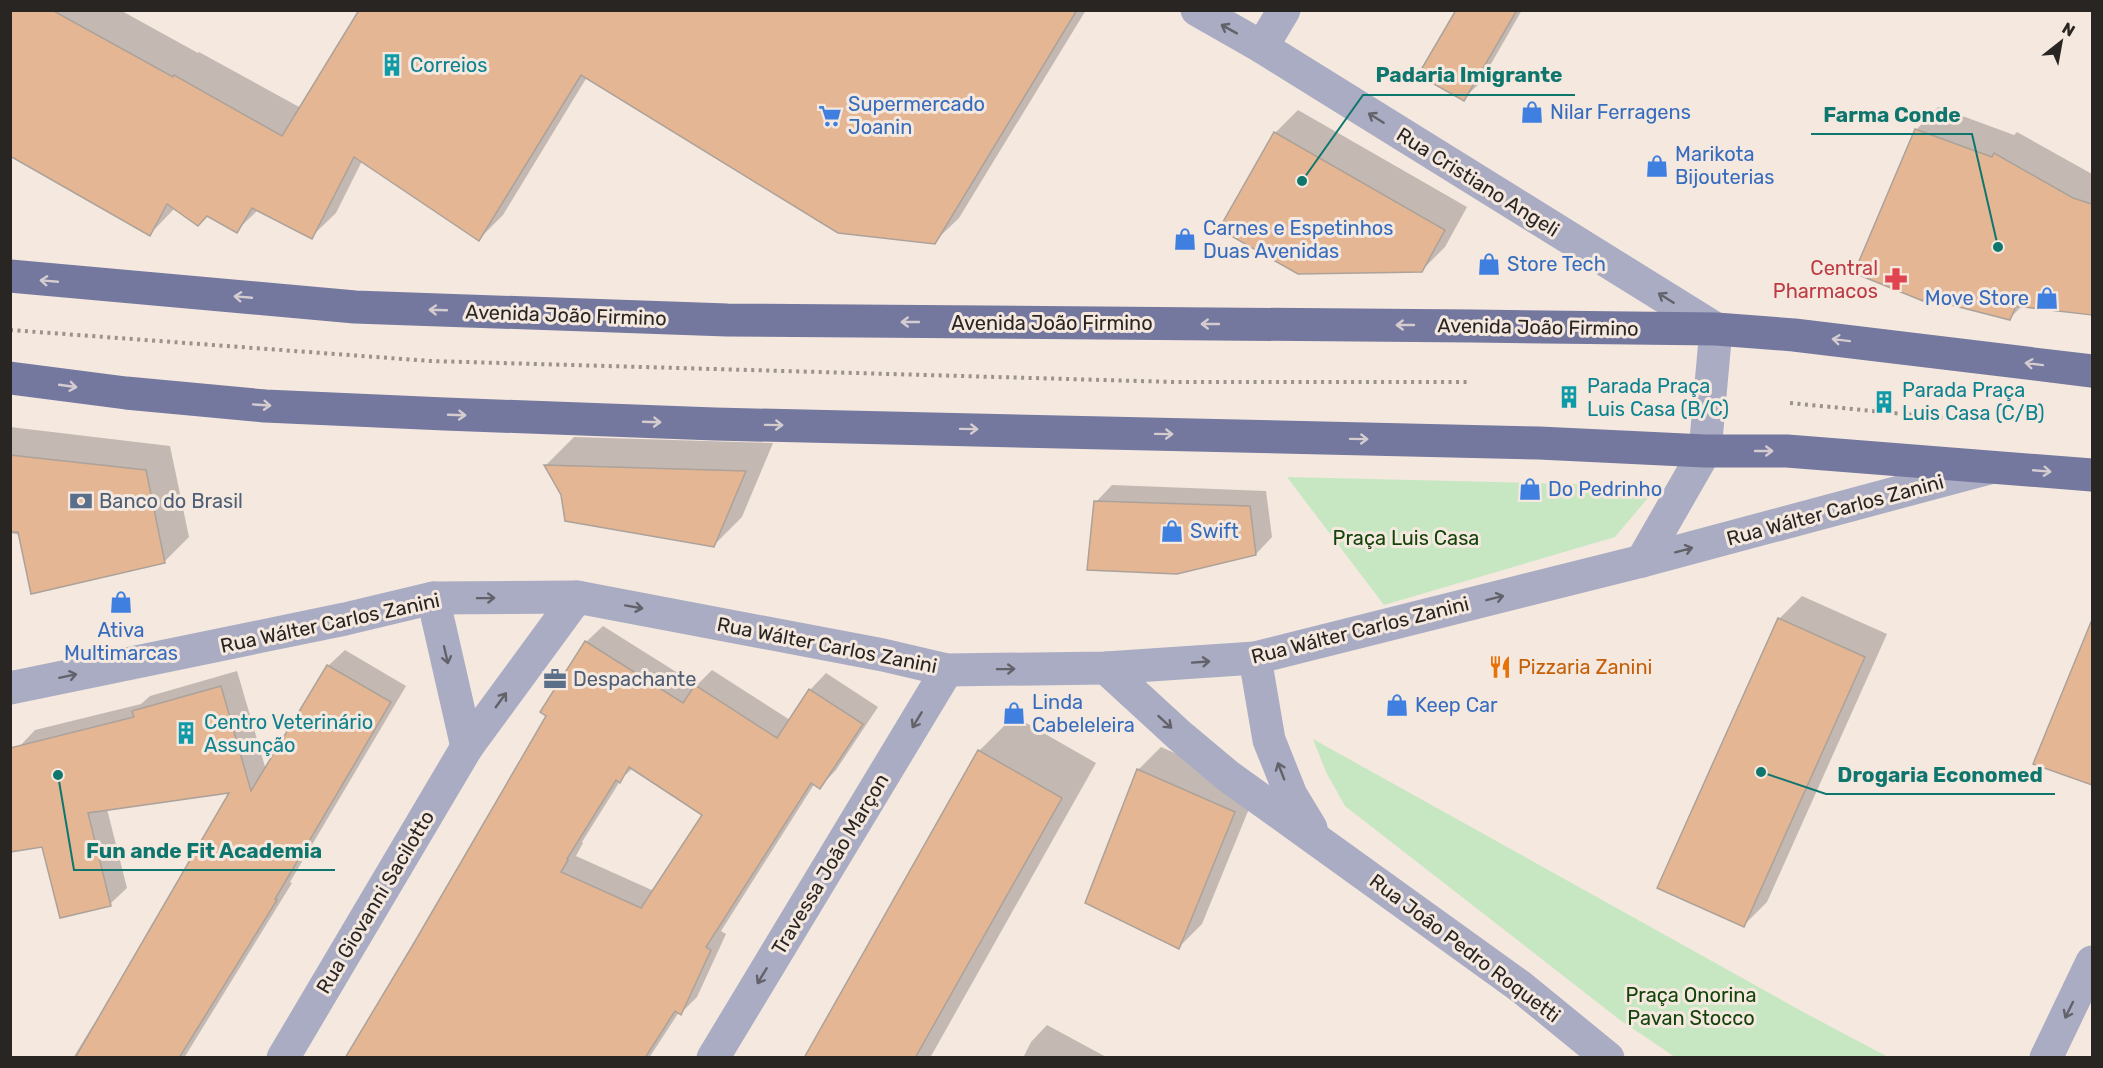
<svg xmlns="http://www.w3.org/2000/svg" width="2103" height="1068" viewBox="0 0 2103 1068" font-family="Rubik,sans-serif">
<style>
.green{fill:#c7e7c2}
.shadow{fill:#0003;fill-rule:evenodd}
.building{fill:#e4b693;stroke:#ada29a;stroke-width:1.5;fill-rule:evenodd}
.lines{fill:none;stroke-linecap:round;stroke-linejoin:round}
.path{stroke:#9b928c;stroke-width:4;stroke-dasharray:3 4.5;stroke-linecap:butt}
.minor{stroke:#a9acc2;stroke-width:33}
.tertiary{stroke:#a9acc2;stroke-width:33}
.primary{stroke:#74779e;stroke-width:33}
.oneway{stroke:#63626a}
.oneway2{stroke:#d4cccf}
.labels{text-anchor:middle;stroke-width:6;stroke-linejoin:round;paint-order:stroke}
.culture-label{font-size:20px;fill:#0d838f;stroke:#f4e8df;text-anchor:start}
.shop-label{font-size:20px;fill:#366cbe;stroke:#f4e8df;text-anchor:start}
.street-label{font-size:20px;fill:#292522;stroke:#f4e8df}
.health-label{font-size:20px;fill:#be3a42;stroke:#f4e8df;text-anchor:end}
.service-label{font-size:20px;fill:#4e5e75;stroke:#f4e8df;text-anchor:start}
.park-label{font-size:20px;fill:#12440a;stroke:#f4e8df}
.food-label{font-size:20px;fill:#c56008;stroke:#f4e8df;text-anchor:start}
.leader{fill:none;stroke:#0f766e;stroke-width:2}
.callout-dot{fill:#0f766e;stroke:#f4e8df;stroke-width:2}
.callout-label{font-size:21px;text-anchor:middle;font-weight:bold;fill:#0f766e;stroke:#f4e8df;stroke-width:6;stroke-linejoin:round;paint-order:stroke}
</style>
<rect width="100%" height="100%" fill="#f4e8df"/>
<!-- green -->
<g class="green">
<polygon points="1287,477 1658,486 1615,537 1384,605"/>
<polygon points="1313,739 1805,1013 1888,1057 1675,1057 1620,1020 1345,806 1326,772"/>
</g>
<!-- shadow -->
<g class="shadow">
<polygon points="32,10 120,10 198,53 199,52 301,108 361,10 1086,10 959,218 934,242 587,77 503,215 479,239 362,161 336,213 311,237 258,210 236,231 207,215 175,208 150,234"/>
<polygon points="1457,10 1522,10 1480,83 1463,99"/>
<polygon points="1938,107 2014,135 2017,132 2092,174 2092,314 2022,306 2010,318 1916,130"/>
<polygon points="1298,110 1467,207 1445,247 1422,270 1275,133"/>
<polygon points="10,427 170,446 189,537 164,562 10,533"/>
<polygon points="574,437 773,443 742,517 713,546 562,495 546,465"/>
<polygon points="1112,485 1266,491 1272,537 1256,554 1096,502"/>
<polygon points="1802,596 1887,634 1767,902 1744,925 1779,619"/>
<polygon points="2092,623 2092,783 2035,763"/>
<path d="M603,626L697,685L712,670L790,720L810,690L826,673L878,707L836,770L820,787L815,783L721,931L726,934L697,997L681,1013L679,1012L649,1058H486L548,716L542,712L586,642ZM633,768L704,814L654,891L576,856L583,843L582,842L622,778Z"/>
<polygon points="345,650 406,686 290,882 292,883 184,1058 73,1058 92,1027 98,1021 232,791 107,809 127,888 110,904 19,747 35,730 141,704 150,696 237,671 266,770 328,666"/>
<polygon points="1014,716 1096,763 930,1058 805,1058 979,751"/>
<polygon points="1161,747 1257,789 1202,924 1179,947 1138,770"/>
<polygon points="1047,1025 1108,1058 1023,1058 1031,1042"/>
</g>
<!-- building -->
<g class="building">
<polygon points="10,10 52,10 173,77 174,75 282,136 359,10 1077,10 935,244 838,233 581,75 479,241 354,157 312,239 252,208 237,233 207,216 198,226 167,204 150,236 10,156"/>
<polygon points="1456,10 1517,10 1464,101 1418,75"/>
<polygon points="1915,129 1992,157 1994,153 2073,198 2092,204 2092,315 2016,306 2010,320 1924,298 1923,301 1854,273"/>
<polygon points="1274,132 1445,230 1422,272 1298,274 1219,229"/>
<polygon points="10,455 146,470 165,563 31,594 18,532 10,532"/>
<polygon points="544,465 746,471 714,547 565,521 561,495"/>
<polygon points="1094,501 1250,506 1256,555 1177,574 1087,570"/>
<polygon points="1778,618 1865,657 1744,927 1657,888"/>
<polygon points="2091,622 2092,623 2092,785 2033,764"/>
<path d="M585,641L683,703L695,685L777,738L809,689L863,724L820,789L811,783L706,947L711,950L681,1015L675,1011L645,1058H345L414,943L546,716L540,712ZM629,767L702,815L641,908L561,872L568,860L567,859L616,780L620,783Z"/>
<polygon points="327,665 391,702 275,899 277,900 179,1058 75,1058 229,793 88,813 111,906 60,918 42,847 10,852 10,748 134,717 132,711 221,686 251,791"/>
<polygon points="978,750 1062,798 915,1058 804,1058"/>
<polygon points="1137,769 1235,812 1179,949 1085,903"/>
</g>
<g class="lines">
<!-- path -->
<g class="path">
<polyline points="10,330 430,361 1174,382 1470,382"/>
<polyline points="1790,403 1945,418"/>
</g>
<!-- minor -->
<g class="minor">
<polyline points="1262,47 1284,10"/>
<polyline points="1642,561 1705,451"/>
<polyline points="433,598 467,747"/>
<polyline points="1255,658 1269,740 1291,795 1311,828"/>
<polyline points="1106,668 1179,735 1228,776 1521,987 1608,1058"/>
<polyline points="10,688 345,619 433,598 577,597 883,655 947,670 1106,668 1255,658 1642,561 1989,468"/>
<polyline points="283,1058 467,747 577,597"/>
<polyline points="713,1058 947,670"/>
<polyline points="2046,1058 2092,962"/>
</g>
<!-- tertiary -->
<polyline class="tertiary" points="1197,10 1262,47 1716,329 1705,451"/>
<!-- primary -->
<g class="primary">
<polyline points="10,276 355,307 727,320 1473,326 1716,329 1794,335 2092,371"/>
<polyline points="10,378 126,393 265,406 445,414 715,424 1539,443 1705,451 1787,451 2092,475"/>
</g>
</g>
<!-- one-way arrows -->
<defs><path id="oneway-shaft" d="M-6 0H5M1.5-3L5.5 0L1.5 3" fill="none" stroke-width="1.6" stroke-linecap="round" stroke-linejoin="round" transform="scale(1.5)"/></defs>
<g class="oneway">
<use href="#oneway-shaft" transform="translate(1229 29) rotate(-151)"/>
<use href="#oneway-shaft" transform="translate(1376 118) rotate(-148)"/>
<use href="#oneway-shaft" transform="translate(1666 298) rotate(-148)"/>
<use href="#oneway-shaft" transform="translate(1684 550) rotate(-15)"/>
<use href="#oneway-shaft" transform="translate(486 598) rotate(-1)"/>
<use href="#oneway-shaft" transform="translate(1495 598) rotate(-14)"/>
<use href="#oneway-shaft" transform="translate(634 607) rotate(10)"/>
<use href="#oneway-shaft" transform="translate(446 655) rotate(77)"/>
<use href="#oneway-shaft" transform="translate(1201 662) rotate(-4)"/>
<use href="#oneway-shaft" transform="translate(1006 669) rotate(-1)"/>
<use href="#oneway-shaft" transform="translate(68 676) rotate(-12)"/>
<use href="#oneway-shaft" transform="translate(501 700) rotate(-54)"/>
<use href="#oneway-shaft" transform="translate(917 720) rotate(121)"/>
<use href="#oneway-shaft" transform="translate(1165 722) rotate(42)"/>
<use href="#oneway-shaft" transform="translate(1281 771) rotate(-111)"/>
<use href="#oneway-shaft" transform="translate(762 976) rotate(121)"/>
<use href="#oneway-shaft" transform="translate(2069 1010) rotate(116)"/>
</g>
<g class="oneway2">
<use href="#oneway-shaft" transform="translate(49 281) rotate(-175)"/>
<use href="#oneway-shaft" transform="translate(243 297) rotate(-175)"/>
<use href="#oneway-shaft" transform="translate(438 310) rotate(-178)"/>
<use href="#oneway-shaft" transform="translate(910 322) rotate(-180)"/>
<use href="#oneway-shaft" transform="translate(1210 324) rotate(-180)"/>
<use href="#oneway-shaft" transform="translate(1405 325) rotate(-180)"/>
<use href="#oneway-shaft" transform="translate(1841 340) rotate(-173)"/>
<use href="#oneway-shaft" transform="translate(2034 364) rotate(-173)"/>
<use href="#oneway-shaft" transform="translate(68 386) rotate(8)"/>
<use href="#oneway-shaft" transform="translate(262 405) rotate(4)"/>
<use href="#oneway-shaft" transform="translate(457 415) rotate(2)"/>
<use href="#oneway-shaft" transform="translate(652 422) rotate(2)"/>
<use href="#oneway-shaft" transform="translate(774 425) rotate(1)"/>
<use href="#oneway-shaft" transform="translate(969 429) rotate(1)"/>
<use href="#oneway-shaft" transform="translate(1164 434) rotate(1)"/>
<use href="#oneway-shaft" transform="translate(1359 439) rotate(1)"/>
<use href="#oneway-shaft" transform="translate(1764 451)"/>
<use href="#oneway-shaft" transform="translate(2042 471) rotate(5)"/>
</g>
<!-- icons -->
<defs>
<g id="building-bare" transform="scale(1.8)"><path d="M-4-6H4V6H1V3H-1V6H-4ZM-2.5-4.3h1.7v1.8h-1.7ZM.8-4.3h1.7v1.8H.8ZM-2.5-1h1.7V.8h-1.7ZM.8-1h1.7V.8H.8Z" fill="#0f9aa8" stroke="#f4e8df" stroke-width="2.5" paint-order="stroke"/></g>
<g id="shop-bare" transform="scale(1.8)"><path d="M-5-2.5h2.3a2.7 3.5 0 0 1 5.4 0H5L5.5 6h-11ZM-1.5-2.5h3a1.5 2.3 0 0 0-3 0Z" fill="#3f7fe0" stroke="#f4e8df" stroke-width="2.5" paint-order="stroke"/></g>
<g id="supermarket-bare" transform="scale(1.8)"><path d="M-6-5.5h2.5l.6 2H6L4.5 2H-2.5L-4.4-4H-6ZM-1.5 3.2a1.3 1.3 0 1 0 .1 0ZM3 3.2a1.3 1.3 0 1 0 .1 0Z" fill="#3f7fe0" stroke="#f4e8df" stroke-width="2.5" paint-order="stroke"/></g>
<g id="pharmacy-bare" transform="scale(1.8)"><path d="M-2-6h4v4h4v4h-4v4h-4v-4h-4v-4h4Z" fill="#e0444e" stroke="#f4e8df" stroke-width="2.5" paint-order="stroke"/></g>
<g id="bank-bare" transform="scale(1.8)"><path d="M-6-4H6V4H-6ZM0-2.3a2.3 2.3 0 1 0 0 4.6a2.3 2.3 0 1 0 0-4.6Z" fill="#5c6f8a" stroke="#f4e8df" stroke-width="2.5" paint-order="stroke"/></g>
<g id="restaurant-bare" transform="scale(1.8)"><path d="M-5-6h1v4h1v-4h1v4h1v-4h1v5L-1.5 .5V6h-2V.5L-5-1ZM5-6V6H3V1.5H1.5Q1.5-4 5-6Z" fill="#e8710a" stroke="#f4e8df" stroke-width="2.5" paint-order="stroke"/></g>
<g id="office-bare" transform="scale(1.8)"><path d="M-6-3h4V-5.5h4V-3h4V5H-6ZM-1-4.5V-3h2v-1.5ZM-6 0V1H6V0Z" fill="#5c6f8a" stroke="#f4e8df" stroke-width="2.5" paint-order="stroke"/></g>
</defs>
<g fill-rule="evenodd">
<use href="#building-bare" x="392" y="65"/>
<use href="#shop-bare" x="1532" y="112"/>
<use href="#supermarket-bare" x="830" y="116"/>
<use href="#shop-bare" x="1657" y="166"/>
<use href="#shop-bare" x="1185" y="239"/>
<use href="#shop-bare" x="1489" y="264"/>
<use href="#pharmacy-bare" x="1896" y="279"/>
<use href="#shop-bare" x="2047" y="298"/>
<use href="#building-bare" x="1569" y="397"/>
<use href="#building-bare" x="1884" y="402"/>
<use href="#shop-bare" x="1530" y="489"/>
<use href="#bank-bare" x="81" y="501"/>
<use href="#shop-bare" x="1172" y="531"/>
<use href="#shop-bare" x="121" y="602"/>
<use href="#restaurant-bare" x="1500" y="667"/>
<use href="#office-bare" x="555" y="679"/>
<use href="#shop-bare" x="1397" y="705"/>
<use href="#shop-bare" x="1014" y="713"/>
<use href="#building-bare" x="186" y="733"/>
</g>
<g class="labels">
<!-- culture labels -->
<g class="culture-label">
<text x="410" y="72">Correios</text>
<text x="1587" y="393">Parada Praça<tspan x="1587" dy="23">Luis Casa (B/C)</tspan></text>
<text x="1902" y="397">Parada Praça<tspan x="1902" dy="23">Luis Casa (C/B)</tspan></text>
<text x="204" y="729">Centro Veterinário<tspan x="204" dy="23">Assunção</tspan></text>
</g>
<!-- shop labels -->
<g class="shop-label">
<text x="848" y="111">Supermercado<tspan x="848" dy="23">Joanin</tspan></text>
<text x="1550" y="119">Nilar Ferragens</text>
<text x="1675" y="161">Marikota<tspan x="1675" dy="23">Bijouterias</tspan></text>
<text x="1203" y="235">Carnes e Espetinhos<tspan x="1203" dy="23">Duas Avenidas</tspan></text>
<text x="1507" y="271">Store Tech</text>
<text x="2029" y="305" text-anchor="end">Move Store</text>
<text x="1548" y="496">Do Pedrinho</text>
<text x="1190" y="538">Swift</text>
<text x="121" y="637" text-anchor="middle">Ativa<tspan x="121" dy="23">Multimarcas</tspan></text>
<text x="1032" y="709">Linda<tspan x="1032" dy="23">Cabeleleira</tspan></text>
<text x="1415" y="712">Keep Car</text>
</g>
<!-- street labels -->
<g class="street-label">
<text transform="translate(1478 182) rotate(32)" y="7">Rua Cristiano Angeli</text>
<text transform="translate(566 315) rotate(2)" y="7">Avenida João Firmino</text>
<text x="1052" y="330">Avenida João Firmino</text>
<text transform="translate(1538 327) rotate(1)" y="7">Avenida João Firmino</text>
<text transform="translate(1835 510) rotate(-15)" y="7">Rua Wálter Carlos Zanini</text>
<text transform="translate(330 623) rotate(-12)" y="7">Rua Wálter Carlos Zanini</text>
<text transform="translate(1360 630) rotate(-14)" y="7">Rua Wálter Carlos Zanini</text>
<text transform="translate(827 645) rotate(11)" y="7">Rua Wálter Carlos Zanini</text>
<text transform="translate(830 864) rotate(-59)" y="7">Travessa João Marçon</text>
<text transform="translate(375 902) rotate(-59)" y="7">Rua Giovanni Sacilotto</text>
<text transform="translate(1465 948) rotate(37)" y="7">Rua Joâo Pedro Roquetti</text>
</g>
<!-- health labels -->
<g class="health-label">
<text x="1878" y="275">Central<tspan x="1878" dy="23">Pharmacos</tspan></text>
</g>
<!-- service labels -->
<g class="service-label">
<text x="99" y="508">Banco do Brasil</text>
<text x="573" y="686">Despachante</text>
</g>
<!-- park labels -->
<g class="park-label">
<text x="1406" y="545">Praça Luis Casa</text>
<text x="1691" y="1002">Praça Onorina<tspan x="1691" dy="23">Pavan Stocco</tspan></text>
</g>
<!-- food labels -->
<g class="food-label">
<text x="1518" y="674">Pizzaria Zanini</text>
</g>
</g>
<!-- callouts -->
<path class="leader" d="M1302 181L1363 95H1575M1998 247L1972 134H1811M1761 772L1826 794H2055M58 775L74 870H335"/>
<g class="callout-dot">
<circle cx="1302" cy="181" r="6"/>
<circle cx="1998" cy="247" r="6"/>
<circle cx="1761" cy="772" r="6"/>
<circle cx="58" cy="775" r="6"/>
</g>
<g class="callout-label">
<text x="1469" y="82">Padaria Imigrante</text>
<text x="1892" y="122">Farma Conde</text>
<text x="1940" y="782">Drogaria Economed</text>
<text x="204" y="858">Fun ande Fit Academia</text>
</g>
<!-- border -->
<rect width="2103" height="1068" fill="none" stroke="#292522" stroke-width="24"/>
<!-- north arrow -->
<g transform="translate(2061 42) rotate(31)" stroke="#f4e8df" stroke-width="4.5" paint-order="stroke">
<path d="M0-4.5L10 22L0 15L-10 22Z" fill="#292522"/>
<text y="-9" font-size="16" font-weight="bold" text-anchor="middle" fill="#292522">N</text>
</g>
</svg>
